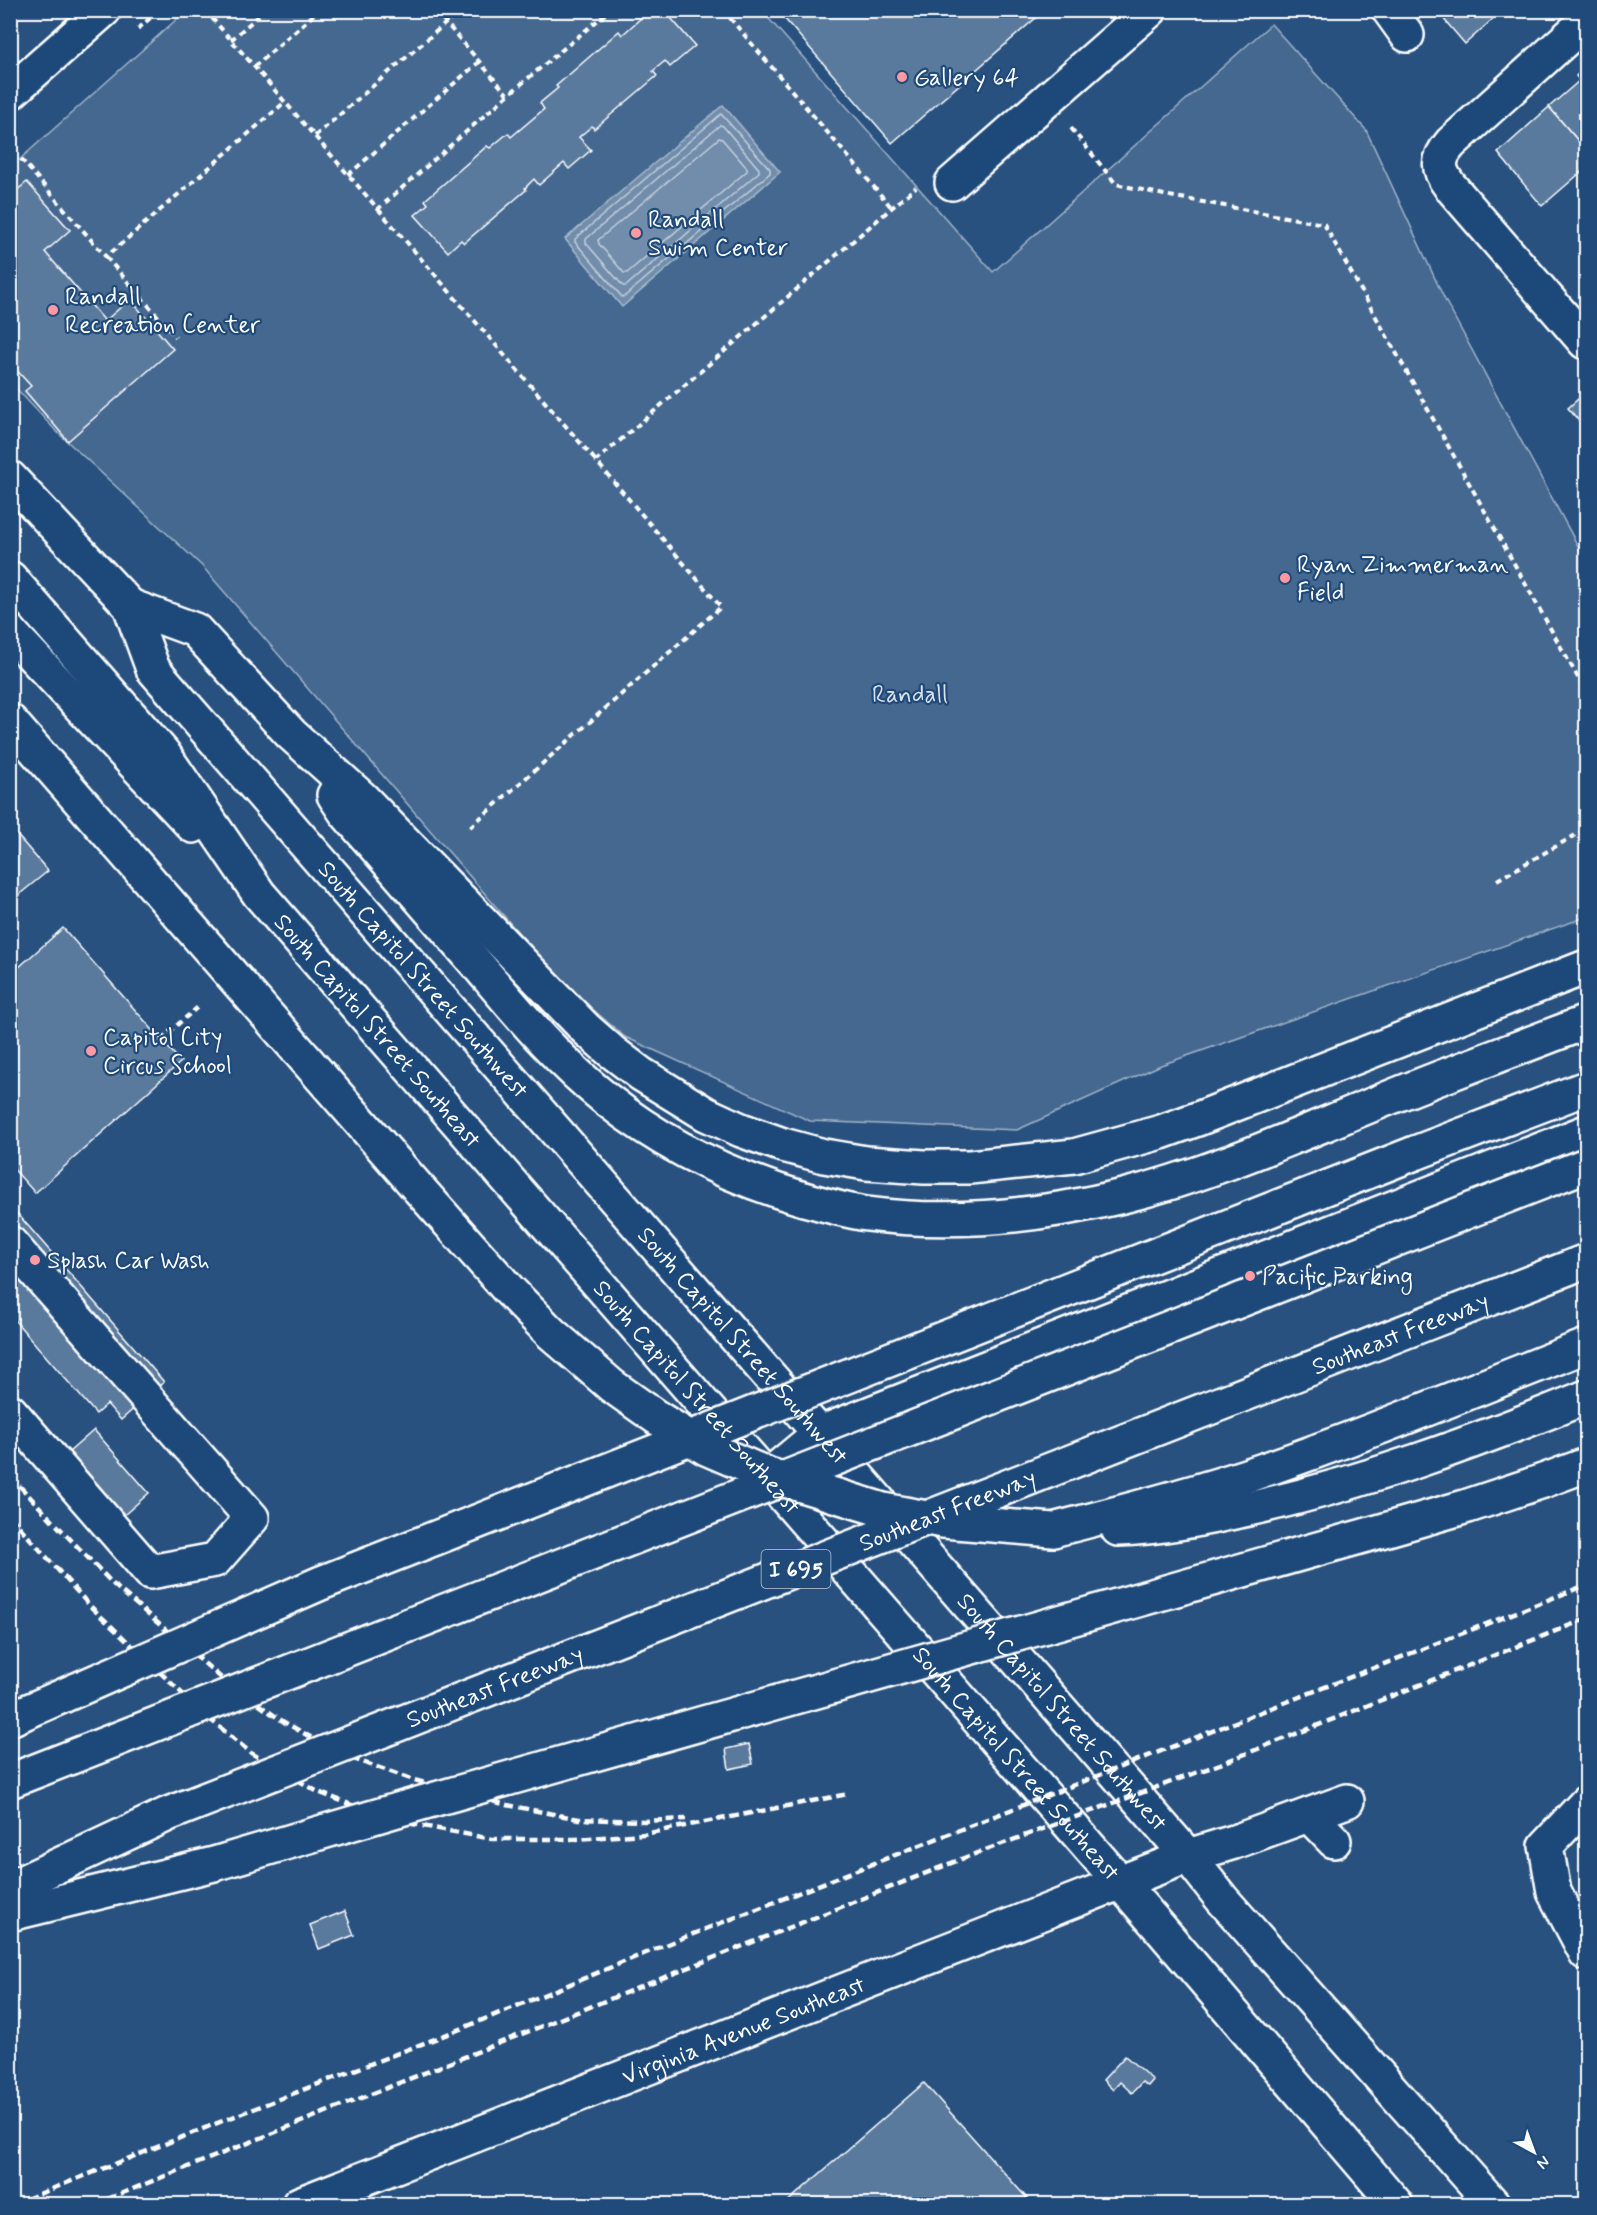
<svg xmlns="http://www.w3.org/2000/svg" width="1597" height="2215" viewBox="0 0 1597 2215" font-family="Mynerve,sans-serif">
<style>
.green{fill:#446890;stroke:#a2b4c8;stroke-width:1.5}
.water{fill:#718dab;stroke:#aabbcd;stroke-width:1.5}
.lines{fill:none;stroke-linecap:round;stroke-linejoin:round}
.shore{stroke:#c6d1dd;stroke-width:1.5}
.building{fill:#5a7a9d;stroke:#fff;stroke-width:1.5}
.minor-casing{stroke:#fff;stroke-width:38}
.major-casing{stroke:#fff;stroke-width:38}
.highway-casing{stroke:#fff;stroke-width:38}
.path{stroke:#fff;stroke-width:4;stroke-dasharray:6 4.5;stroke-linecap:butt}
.minor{stroke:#1f4a7a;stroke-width:33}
.major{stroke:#1f4a7a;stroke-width:33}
.highway{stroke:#1f4a7a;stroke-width:33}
.rail{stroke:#fff;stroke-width:4.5;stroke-dasharray:9 4.5;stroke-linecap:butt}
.highway-bridge-casing{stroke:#fff;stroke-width:38;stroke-linecap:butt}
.highway-bridge{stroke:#1f4a7a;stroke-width:33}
.poi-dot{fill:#ff9aa2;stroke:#1f4a7a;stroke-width:2}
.labels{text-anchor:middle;stroke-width:4.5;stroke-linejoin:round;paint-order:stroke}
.shield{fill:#1f4a7a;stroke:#bcc9d7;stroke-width:1.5}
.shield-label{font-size:22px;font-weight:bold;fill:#fff}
.poi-label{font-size:24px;fill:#fff;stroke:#1f4a7a;text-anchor:start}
.park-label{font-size:24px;fill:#dae1e9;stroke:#1f4a7a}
.street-label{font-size:24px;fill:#fff;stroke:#1f4a7a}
</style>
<rect width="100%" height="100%" fill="#28517f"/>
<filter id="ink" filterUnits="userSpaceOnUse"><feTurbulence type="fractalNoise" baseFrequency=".0167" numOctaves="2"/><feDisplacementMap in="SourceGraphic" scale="12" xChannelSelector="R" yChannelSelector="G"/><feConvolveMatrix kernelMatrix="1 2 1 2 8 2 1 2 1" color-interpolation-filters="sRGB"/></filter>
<g filter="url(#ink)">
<!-- green -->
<polygon class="green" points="186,11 762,11 993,272 1271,24 1366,130 1445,300 1586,561 1586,917 1161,1065 1017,1130 810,1121 625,1037 561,982 202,566 56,431 11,383 10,168"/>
<!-- water -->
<polygon class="water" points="723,105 780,172 622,307 565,239"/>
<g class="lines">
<!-- shore -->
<g class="shore">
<polygon points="721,114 770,169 770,173 625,296 622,297 575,242 575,239"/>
<polygon points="720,125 723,126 759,169 759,172 626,286 623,286 586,243 586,239"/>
<polygon points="719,138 722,139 747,168 747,171 627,273 624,273 599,244 598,240"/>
</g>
</g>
<!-- building -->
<g class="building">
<polygon points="650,10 664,10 695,46 670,67 665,61 653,71 657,76 594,129 592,126 579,137 591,150 569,169 564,163 539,185 534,179 525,188 526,190 464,243 461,240 448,252 415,215 428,204 425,200 487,146 490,148 508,133 511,137 544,109 540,103 558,88 556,86 619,31 622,35"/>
<polygon points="777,10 1045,10 892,143"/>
<polygon points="1436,10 1503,10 1465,44"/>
<polygon points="1586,66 1586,88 1576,76"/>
<polygon points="1580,80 1586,88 1586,150 1549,107"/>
<polygon points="1549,107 1586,150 1586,168 1542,206 1498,153"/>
<polygon points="27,182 70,230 45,252 105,321 130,299 173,349 68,441 25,391 31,386 10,363 10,196"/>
<polygon points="1586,392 1586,429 1568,408"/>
<polygon points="10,827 48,871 10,902"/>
<polygon points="63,928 181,1062 35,1193 10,1165 10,975"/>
<polygon points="10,1205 164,1382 121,1420 107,1404 96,1414 10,1315"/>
<polygon points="94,1430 149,1493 124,1515 69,1452"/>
<polygon points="749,1744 753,1764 729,1769 726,1749"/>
<polygon points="345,1911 354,1935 319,1949 310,1925"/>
<polygon points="1125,2056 1153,2080 1148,2086 1142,2082 1132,2093 1120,2082 1113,2090 1103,2080"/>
<polygon points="924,2083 1032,2204 785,2204"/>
</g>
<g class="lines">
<!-- minor casing -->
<g class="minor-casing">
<g id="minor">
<polyline points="1389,10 1407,35"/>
<polyline points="952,183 1150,10"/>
<path d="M1585,342L1450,186C1437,169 1437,159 1451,143L1586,21"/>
<polyline points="10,1243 252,1518 215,1560 150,1572 10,1411"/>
<polyline points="767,1477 820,1433 1586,1132"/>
<polyline points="1586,1803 1546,1846 1554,1892 1586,1953"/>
<polyline points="1309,1815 1334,1841"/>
<path id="s1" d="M299,2204L1188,1856L1234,1842L1347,1801"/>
</g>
</g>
<!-- major casing -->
<g class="major-casing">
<g id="major">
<polyline points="10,93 104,10"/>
<path id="s2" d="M10,478L130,606L153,669C498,1065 844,1460 1188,1856L1222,1899L1493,2204"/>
<path id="s3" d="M10,578L163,753L259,894L1160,1928L1396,2204"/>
<polyline points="10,632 193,826"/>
</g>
</g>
<!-- highway casing -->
<g class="highway-casing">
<g id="highway">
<polyline points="130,606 195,630 291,734 361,797 586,1029 611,1051 641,1074 706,1114 741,1130 783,1145 824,1156 866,1163 924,1167 970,1167 1074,1156 1161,1132 1200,1118 1586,967"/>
<polyline points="10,721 419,1189"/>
<path d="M334,795L346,813C391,865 437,918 482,970C521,1016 559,1062 606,1099C665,1146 732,1178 804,1199C824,1204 846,1211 867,1214C951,1225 1040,1216 1123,1196C1211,1174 1295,1136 1379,1102C1447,1074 1517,1049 1586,1022"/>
<polyline points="1415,1153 1586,1088"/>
<polyline points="1543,1481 1586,1465"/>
<path d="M1118,1529C1160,1528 1203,1519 1244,1510C1362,1484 1475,1442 1586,1397"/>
<path d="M1053,1530C1118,1513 1183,1497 1246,1476C1361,1437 1473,1390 1586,1346"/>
</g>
</g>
<!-- path -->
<g class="path">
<polyline points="205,10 378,209 508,95"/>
<polyline points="435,10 446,23 461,10"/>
<polyline points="723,10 892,208"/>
<polyline points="138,29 159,10"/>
<polyline points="231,40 265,10"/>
<polyline points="254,67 319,10"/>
<polyline points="1071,128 1116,184 1164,195 1324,224 1586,692"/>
<polyline points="315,136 446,23 508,95 610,10"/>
<polyline points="10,139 19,132"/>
<polyline points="21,159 106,257 285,102"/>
<polyline points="348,175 479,62"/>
<polyline points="378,209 596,461"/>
<polyline points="106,257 176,337"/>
<polyline points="470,827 721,607 596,461 916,187"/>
<polyline points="1497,880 1586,829"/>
<polyline points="161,1039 199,1006"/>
</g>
<!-- minor -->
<use href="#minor" class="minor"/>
<!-- major -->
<use href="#major" class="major"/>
<!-- highway -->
<use href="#highway" class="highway"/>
<!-- rail -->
<g class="rail">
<polyline points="10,1476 114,1585 226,1682 284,1722 342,1755 414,1780 507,1805 579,1819 644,1821 686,1819"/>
<polyline points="10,1516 90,1606 205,1715 251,1753 318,1792 391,1820 492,1839 576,1839 644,1834 848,1794"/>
<polyline points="14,2204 230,2118 458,2030 675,1941 1586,1585"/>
<polyline points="95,2204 969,1856 1220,1764 1586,1619"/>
</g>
<!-- highway-bridge casing -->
<g class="highway-bridge-casing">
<g id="highway-bridge">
<polyline points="419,1189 508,1289 551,1333 612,1386 656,1417 706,1448 769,1475 883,1510 943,1521 1053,1530"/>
<polyline points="10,1719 321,1583 1415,1153"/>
<polyline points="10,1781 1586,1165"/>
<path id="s4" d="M10,1888L168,1814L1586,1261"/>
<polyline points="10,1914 214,1864 404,1808 1374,1533 1468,1506 1543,1481"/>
</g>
</g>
<!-- highway-bridge -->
<use href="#highway-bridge" class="highway-bridge"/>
</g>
</g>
<!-- markers -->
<g class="poi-dot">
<circle cx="902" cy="77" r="6"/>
<circle cx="636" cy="233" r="6"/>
<circle cx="53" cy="310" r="6"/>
<circle cx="1285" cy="578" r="6"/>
<circle cx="91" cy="1051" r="6"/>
<circle cx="35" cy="1260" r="6"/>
<circle cx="1250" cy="1276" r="6"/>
</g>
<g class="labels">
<!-- shield labels -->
<rect class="shield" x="761.5" y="1550" width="69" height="38" rx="4.5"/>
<g class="shield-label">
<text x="796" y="1577">I 695</text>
</g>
<!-- poi labels -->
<g class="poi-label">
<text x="914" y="85">Gallery 64</text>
<text x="648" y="227">Randall<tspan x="648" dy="28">Swim Center</tspan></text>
<text x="65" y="304">Randall<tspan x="65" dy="28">Recreation Center</tspan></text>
<text x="1297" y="572">Ryan Zimmerman<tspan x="1297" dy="28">Field</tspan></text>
<text x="103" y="1045">Capitol City<tspan x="103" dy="28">Circus School</tspan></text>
<text x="47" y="1268">Splash Car Wash</text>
<text x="1262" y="1284">Pacific Parking</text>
</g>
<!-- park labels -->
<g class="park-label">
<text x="910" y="702">Randall</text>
</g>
<!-- street labels -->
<g class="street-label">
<text dy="8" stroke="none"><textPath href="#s2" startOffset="654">South Capitol Street Southwest</textPath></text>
<text dy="8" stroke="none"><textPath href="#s3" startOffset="584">South Capitol Street Southeast</textPath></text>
<text dy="8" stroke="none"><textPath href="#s4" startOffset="1497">Southeast Freeway</textPath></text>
<text dy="8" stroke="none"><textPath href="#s2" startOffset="1140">South Capitol Street Southwest</textPath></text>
<text dy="8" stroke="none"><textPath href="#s3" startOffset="1070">South Capitol Street Southeast</textPath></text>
<text dy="8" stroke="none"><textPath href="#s4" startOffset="1011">Southeast Freeway</textPath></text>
<text dy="8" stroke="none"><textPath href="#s4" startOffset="525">Southeast Freeway</textPath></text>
<text dy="8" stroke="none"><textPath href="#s2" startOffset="1626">South Capitol Street Southwest</textPath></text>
<text dy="8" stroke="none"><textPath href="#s3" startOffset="1556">South Capitol Street Southeast</textPath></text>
<text dy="8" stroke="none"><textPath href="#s1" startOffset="477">Virginia Avenue Southeast</textPath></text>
</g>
</g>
<!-- margin -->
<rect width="1597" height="2215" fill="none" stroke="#1f4a7a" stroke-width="36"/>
<rect x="18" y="18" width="1561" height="2179" fill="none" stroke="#fff" stroke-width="2" filter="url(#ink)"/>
<!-- north arrow -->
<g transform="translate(1534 2152) rotate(139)" stroke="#1f4a7a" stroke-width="4.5" paint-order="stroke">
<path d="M0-4.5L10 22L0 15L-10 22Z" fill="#ffffff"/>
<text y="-9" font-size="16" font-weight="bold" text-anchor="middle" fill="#ffffff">N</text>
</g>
</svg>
